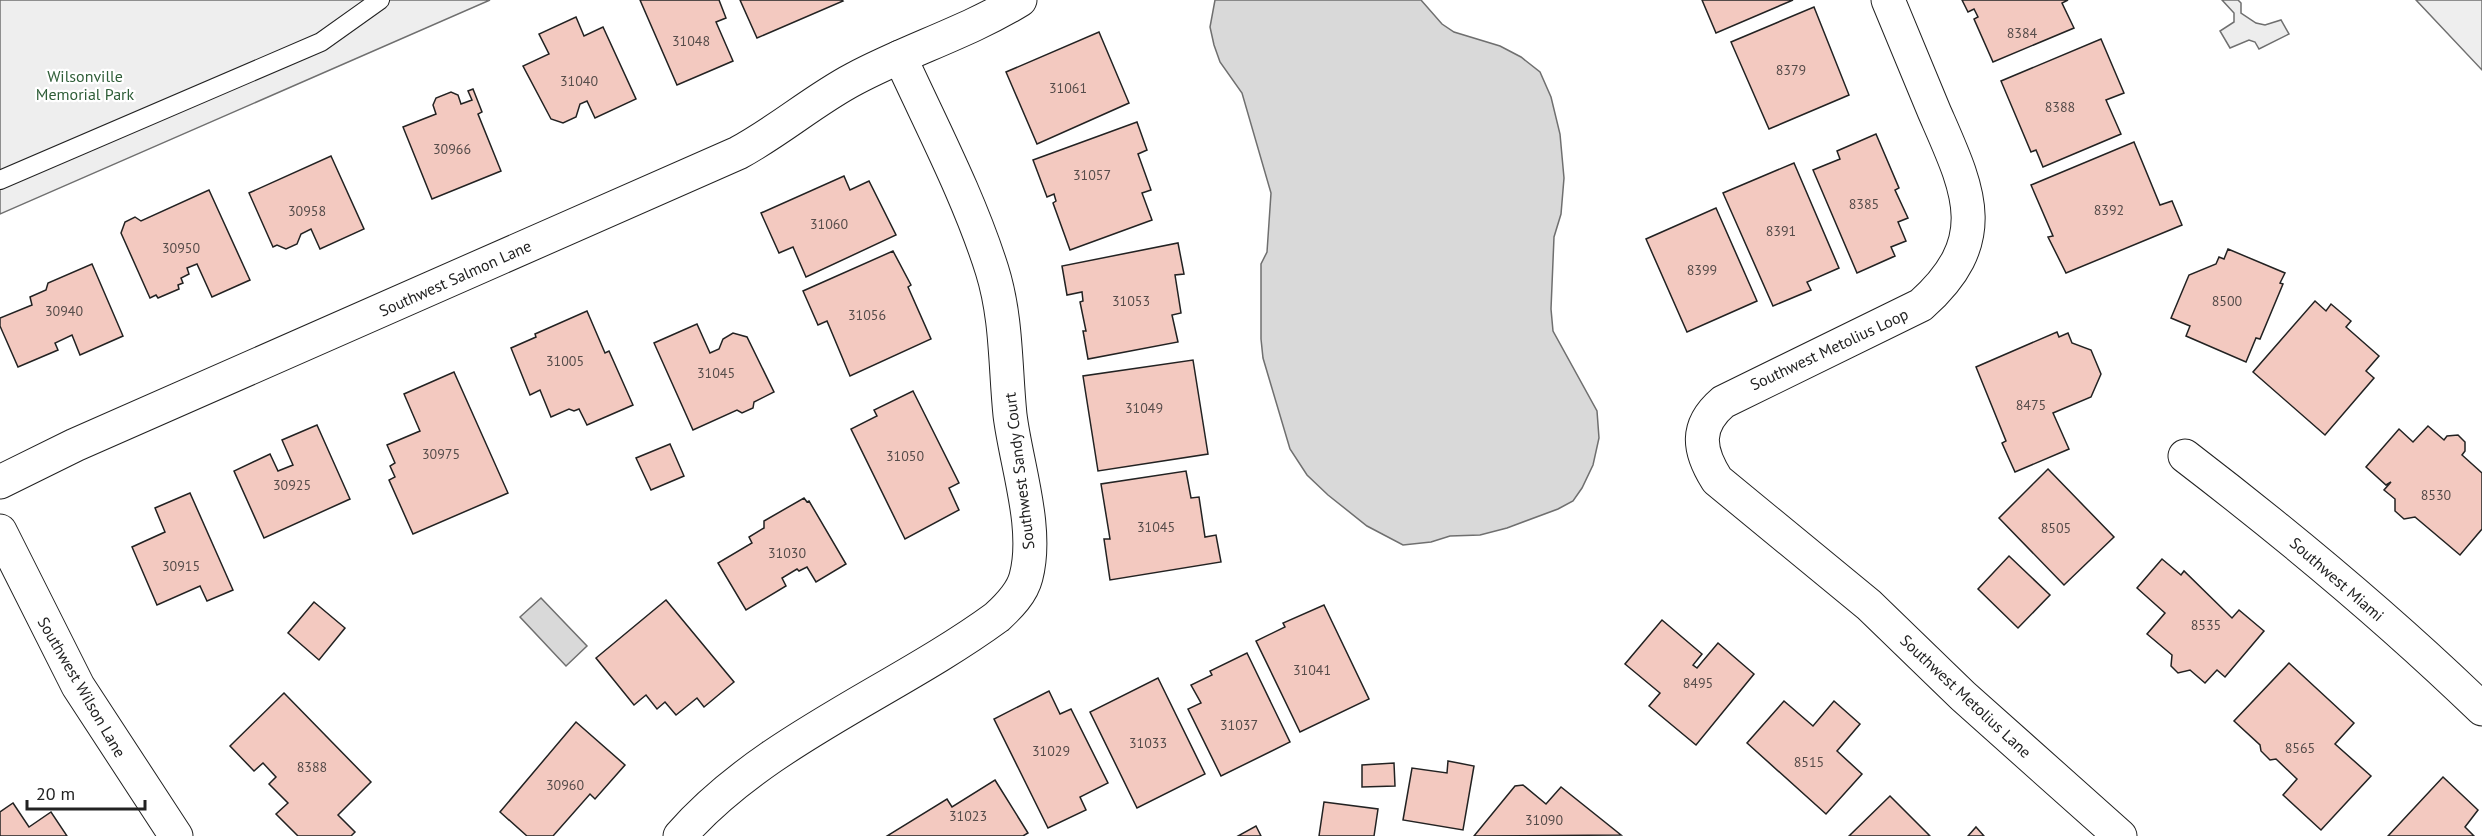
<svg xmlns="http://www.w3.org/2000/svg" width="2482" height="836" viewBox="0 0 2482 836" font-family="'PT Sans',sans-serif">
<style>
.green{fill:#eee;stroke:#6f6f6f;stroke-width:1.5}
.parking{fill:#ededed;stroke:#6f6f6f;stroke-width:1.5}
.water{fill:#d9d9d9;stroke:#6f6f6f;stroke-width:1.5}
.building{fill:#f3c9c0;stroke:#222;stroke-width:1.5}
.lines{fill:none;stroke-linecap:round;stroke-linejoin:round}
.service-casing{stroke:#222;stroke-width:20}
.minor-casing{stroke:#222;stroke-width:35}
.service{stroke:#fff;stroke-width:18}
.minor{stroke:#fff;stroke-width:33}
.labels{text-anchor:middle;stroke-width:4.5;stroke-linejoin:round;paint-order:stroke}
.number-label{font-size:14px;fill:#564c4a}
.park-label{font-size:16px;fill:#2f5e38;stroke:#fff}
.street-label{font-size:16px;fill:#222;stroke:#fff}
</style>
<rect width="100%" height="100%" fill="#fff"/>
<!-- green -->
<g class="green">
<polygon points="0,0 490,0 0,214"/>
<polygon points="2416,0 2482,0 2482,70"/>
</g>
<!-- parking -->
<polygon class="parking" points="2222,0 2238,0 2241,3 2241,13 2256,23 2265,25 2281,20 2289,34 2259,49 2255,42 2249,40 2230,48 2220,31 2234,22 2234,13"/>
<!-- water -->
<g class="water">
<polygon points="1215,0 1421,0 1442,24 1454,32 1500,46 1521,57 1540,72 1551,97 1560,134 1564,178 1561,214 1554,237 1551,309 1553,331 1597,411 1599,438 1593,465 1582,488 1573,501 1558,509 1507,528 1480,535 1450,536 1431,542 1403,545 1367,526 1328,495 1307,475 1290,449 1263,358 1261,339 1261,264 1267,252 1271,193 1242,93 1220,62 1214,45 1210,27"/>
<polygon points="541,598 587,646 566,666 520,617"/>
</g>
<!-- building -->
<g class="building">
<polygon points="640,0 719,0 726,18 716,22 733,61 677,85"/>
<polygon points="740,0 842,0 843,1 757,38"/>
<polygon points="1702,0 1793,0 1716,33"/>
<polygon points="1962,0 2068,0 2062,3 2074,28 1993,62 1974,19 1978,17 1974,9 1968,12"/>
<polygon points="1814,7 1849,95 1769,129 1731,42"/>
<polygon points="576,17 584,36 603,27 636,99 595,118 587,101 580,104 576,117 563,123 551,119 523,66 549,54 539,34"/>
<polygon points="1099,32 1129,103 1037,144 1006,72"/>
<polygon points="2101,39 2124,93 2106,100 2121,134 2043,167 2036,150 2031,152 2001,81"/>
<polygon points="473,89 482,112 478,114 501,171 432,199 403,127 436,114 433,105 436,98 451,92 458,95 461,104 472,100 468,91"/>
<polygon points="1137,122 1147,150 1138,154 1151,190 1142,193 1152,220 1070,250 1053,203 1056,201 1054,194 1047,197 1033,160"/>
<polygon points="1876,134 1899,188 1895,190 1908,218 1898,222 1906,241 1891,247 1895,256 1857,273 1813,170 1840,159 1837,151"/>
<polygon points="2134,142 2160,205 2172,201 2182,225 2066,273 2048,237 2053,236 2031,185"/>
<polygon points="331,156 364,229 320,249 311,229 301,234 297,244 286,249 277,245 273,247 249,193"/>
<polygon points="1794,163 1839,268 1807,282 1811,290 1773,306 1723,193"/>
<polygon points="844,176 850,190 869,181 896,235 806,277 793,247 779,253 761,213"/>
<polygon points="209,190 250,280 212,297 197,264 187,268 189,274 181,278 183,283 178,285 179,289 158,298 156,295 150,298 121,233 125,222 135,217 141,221"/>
<polygon points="1716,208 1757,301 1687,332 1646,239"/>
<polygon points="1178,243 1184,274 1175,275 1181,313 1172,315 1178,342 1088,359 1083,331 1086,331 1080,302 1083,301 1082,292 1067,295 1062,266"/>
<polygon points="2228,249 2285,273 2280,283 2283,284 2260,339 2256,338 2246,362 2186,336 2190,326 2171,318 2189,275 2216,264 2219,257 2224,259"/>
<polygon points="893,251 911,285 908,287 931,339 850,376 827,321 818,325 803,291"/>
<polygon points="92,264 123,336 80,355 72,335 55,343 58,350 18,367 0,326 0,318 32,305 30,297 46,290 48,283"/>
<polygon points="2315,301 2326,311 2331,304 2351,321 2346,327 2379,356 2366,371 2374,378 2325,435 2253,372"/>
<polygon points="587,311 605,353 609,351 633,405 587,425 579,409 574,411 569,409 551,417 540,390 530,395 511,348 536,337 535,334"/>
<polygon points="697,324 710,353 719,349 723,339 733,333 747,337 774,392 754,402 753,408 742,413 737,410 693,430 654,343"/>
<polygon points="2057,332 2059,337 2068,333 2072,343 2091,350 2101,374 2091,397 2053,413 2069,449 2015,472 2002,443 2006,441 1976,367"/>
<polygon points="1193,360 1208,454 1098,471 1083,376"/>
<polygon points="454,372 508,493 413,534 389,480 395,477 390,466 395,463 387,445 420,431 404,394"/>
<polygon points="913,391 959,483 949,488 959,510 905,539 851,429 877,416 874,410"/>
<polygon points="317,425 350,499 264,538 234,471 270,454 278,471 293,465 282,440"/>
<polygon points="2428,426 2444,440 2447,436 2458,435 2465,442 2465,451 2462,455 2482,473 2482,529 2460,555 2415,517 2404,519 2395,511 2395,499 2384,490 2391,482 2386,485 2366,467 2399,429 2413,442"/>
<polygon points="670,444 684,476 651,490 636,458"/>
<polygon points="2048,469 2114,537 2064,585 1999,518"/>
<polygon points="1186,471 1191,498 1199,497 1205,537 1216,535 1221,562 1110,580 1104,539 1110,539 1101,484"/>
<polygon points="190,493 233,590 207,601 200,586 157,605 132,547 165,532 155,508"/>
<polygon points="804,498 807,502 809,501 846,564 816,582 807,567 799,571 797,569 782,578 786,586 746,610 718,563 752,543 749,537 764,528 764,521"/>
<polygon points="2009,556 2050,595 2018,628 1978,589"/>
<polygon points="2162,559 2181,575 2184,571 2232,618 2239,610 2264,631 2225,677 2217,670 2205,683 2190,670 2178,673 2171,666 2172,655 2147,634 2165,613 2137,588"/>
<polygon points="666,600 734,682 704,707 697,698 676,715 665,702 657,709 646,695 634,705 596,658"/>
<polygon points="314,602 345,628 319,660 288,633"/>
<polygon points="1324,605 1369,699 1300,732 1256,641 1285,627 1283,623"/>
<polygon points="1662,620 1702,654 1693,665 1697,668 1718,643 1754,674 1696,745 1649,706 1660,693 1625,664"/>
<polygon points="1247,653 1290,742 1221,776 1188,709 1201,703 1191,685 1212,675 1210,671"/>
<polygon points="2289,663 2354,723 2335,744 2371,776 2321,830 2283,795 2297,779 2276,759 2270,760 2261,751 2260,745 2234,721"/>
<polygon points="1158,678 1205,774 1137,808 1090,712"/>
<polygon points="1049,691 1060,714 1071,709 1108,783 1080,797 1086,810 1048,828 994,719"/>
<polygon points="284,693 371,782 338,815 355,832 351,836 298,836 276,814 288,803 269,784 276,777 263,763 254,771 230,746"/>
<polygon points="1784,701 1813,726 1834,701 1860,724 1837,751 1862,774 1826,814 1747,743"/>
<polygon points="576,722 625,765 595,799 590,794 553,836 527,836 500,812"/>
<polygon points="1448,761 1474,766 1463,830 1403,820 1412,768 1447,773"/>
<polygon points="1394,763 1395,786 1362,787 1362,765"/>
<polygon points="2443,777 2478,810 2465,827 2474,836 2388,836"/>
<polygon points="995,780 1028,833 1023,836 887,836 947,799 952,807"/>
<polygon points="1523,785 1546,804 1561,787 1621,835 1474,836 1515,786"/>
<polygon points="1890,796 1930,836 1849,836"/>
<polygon points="1324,802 1378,809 1374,836 1319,836"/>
<polygon points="13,803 29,827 51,812 67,836 0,836 0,812"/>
<polygon points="1256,826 1261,836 1238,836"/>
<polygon points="1976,827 1984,836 1968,836"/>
</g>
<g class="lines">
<!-- service casing -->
<g class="service-casing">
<polyline id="service" points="0,180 321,42 380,0"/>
</g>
<!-- minor casing -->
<g class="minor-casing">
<g id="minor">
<path d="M1888,0C1903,37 1919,74 1934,111C1968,189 1995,239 1921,305L1723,402C1695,426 1698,450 1717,480L1869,605L1963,696L2120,836"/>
<path d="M2185,456C2288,535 2388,618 2482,709"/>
<path d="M0,482L75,445L738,153C779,131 814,100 854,79C908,50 968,32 1020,0"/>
<polyline points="0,531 78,686 176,836"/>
<path d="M680,836C763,741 896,691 997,617C1009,606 1022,593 1026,577C1039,528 1016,464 1010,415C1005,366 1007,318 992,270C969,197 932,127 900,57"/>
</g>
</g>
<!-- service -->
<use href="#service" class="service"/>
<!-- minor -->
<use href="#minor" class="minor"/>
</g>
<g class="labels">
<!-- number labels -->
<g class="number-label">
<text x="2022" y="38">8384</text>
<text x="691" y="46">31048</text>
<text x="1791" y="75">8379</text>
<text x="579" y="86">31040</text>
<text x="1068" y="93">31061</text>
<text x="2060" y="112">8388</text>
<text x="452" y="154">30966</text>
<text x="1092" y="180">31057</text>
<text x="1864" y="209">8385</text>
<text x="2109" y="215">8392</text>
<text x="307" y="216">30958</text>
<text x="829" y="229">31060</text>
<text x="1781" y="236">8391</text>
<text x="181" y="253">30950</text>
<text x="1702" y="275">8399</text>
<text x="1131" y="306">31053</text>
<text x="2227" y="306">8500</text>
<text x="64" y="316">30940</text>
<text x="867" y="320">31056</text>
<text x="565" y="366">31005</text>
<text x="716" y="378">31045</text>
<text x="2031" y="410">8475</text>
<text x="1144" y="413">31049</text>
<text x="441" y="459">30975</text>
<text x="905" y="461">31050</text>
<text x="292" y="490">30925</text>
<text x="2436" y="500">8530</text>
<text x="1156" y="532">31045</text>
<text x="2056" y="533">8505</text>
<text x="787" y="558">31030</text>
<text x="181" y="571">30915</text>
<text x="2206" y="630">8535</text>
<text x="1312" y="675">31041</text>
<text x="1698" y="688">8495</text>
<text x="1239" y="730">31037</text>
<text x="1148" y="748">31033</text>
<text x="2300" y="753">8565</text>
<text x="1051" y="756">31029</text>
<text x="1809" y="767">8515</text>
<text x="312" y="772">8388</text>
<text x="565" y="790">30960</text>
<text x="968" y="821">31023</text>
<text x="1544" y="825">31090</text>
</g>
<!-- park labels -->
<g class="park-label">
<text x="85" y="82">Wilsonville<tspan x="85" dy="18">Memorial Park</tspan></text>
</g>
<!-- street labels -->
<g class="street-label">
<text transform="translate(455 278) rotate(-24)" y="6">Southwest Salmon Lane</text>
<text transform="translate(1829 349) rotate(-25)" y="6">Southwest Metolius Loop</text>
<text transform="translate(1019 471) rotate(-97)" y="6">Southwest Sandy Court</text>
<text transform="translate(2337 579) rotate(41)" y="6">Southwest Miami</text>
<text transform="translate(82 687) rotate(60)" y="6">Southwest Wilson Lane</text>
<text transform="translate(1966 696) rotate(43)" y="6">Southwest Metolius Lane</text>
</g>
</g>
<!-- scale -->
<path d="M27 800v9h118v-9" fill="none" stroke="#222222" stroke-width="3"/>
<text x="36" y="800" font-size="18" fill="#222222" stroke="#ffffff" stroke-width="4.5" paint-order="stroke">20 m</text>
</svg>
